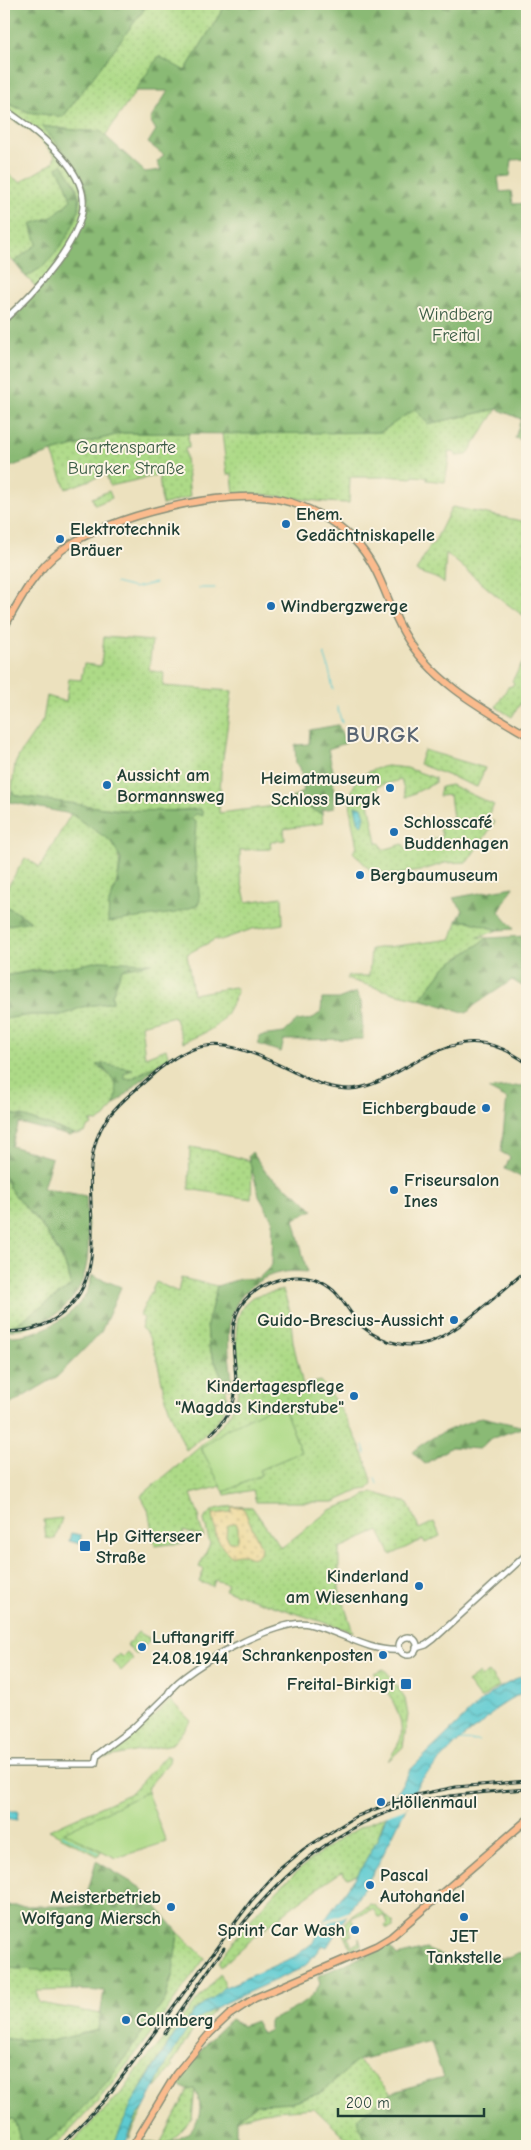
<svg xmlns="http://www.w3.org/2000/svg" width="531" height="2150" viewBox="0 0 531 2150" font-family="'Comic Neue',sans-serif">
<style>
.green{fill:url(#green-dots);stroke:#668c5e}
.forest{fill:url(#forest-firs);stroke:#547c54}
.sand{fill:url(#sand-dots);stroke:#868c69;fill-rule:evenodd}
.pitch{fill:#adda87;stroke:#668c5e}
.water{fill:url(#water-waves);stroke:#3e8482}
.pier{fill:#ece1be}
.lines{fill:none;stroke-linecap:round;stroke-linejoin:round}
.stream{stroke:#5dcad1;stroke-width:1}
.minor-casing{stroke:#868f79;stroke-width:8}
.major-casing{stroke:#868f79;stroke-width:9}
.minor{stroke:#fff;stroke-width:5}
.major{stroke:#fbbb8d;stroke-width:6}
.rail-casing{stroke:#1f3d34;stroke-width:3}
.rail{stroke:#fcf5e5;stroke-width:1;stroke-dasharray:4;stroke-linecap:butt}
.poi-dot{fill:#1f6fb2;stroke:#fcf5e5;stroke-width:2}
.labels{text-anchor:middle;stroke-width:4;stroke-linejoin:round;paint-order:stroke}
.park-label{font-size:18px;fill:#3b5c45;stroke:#fcf5e5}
.poi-label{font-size:18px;font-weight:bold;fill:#1f3d34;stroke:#fcf5e5;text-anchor:start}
.district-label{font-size:22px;font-weight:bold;letter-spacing:1px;fill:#596573;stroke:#fcf5e5}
</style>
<defs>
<pattern id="green-dots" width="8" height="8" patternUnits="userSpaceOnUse" patternTransform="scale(1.25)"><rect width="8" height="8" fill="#adda87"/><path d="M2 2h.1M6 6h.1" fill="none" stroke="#94bc75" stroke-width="1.8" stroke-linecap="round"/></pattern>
<pattern id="forest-firs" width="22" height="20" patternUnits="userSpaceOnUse" patternTransform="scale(1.25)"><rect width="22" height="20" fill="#8aba74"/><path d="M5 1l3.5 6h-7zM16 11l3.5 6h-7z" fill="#709860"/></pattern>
<pattern id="sand-dots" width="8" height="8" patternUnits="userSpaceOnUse" patternTransform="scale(1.25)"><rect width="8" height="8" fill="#eeda9e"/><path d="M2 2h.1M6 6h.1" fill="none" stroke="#ccbc89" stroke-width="1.8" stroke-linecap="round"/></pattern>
<pattern id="water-waves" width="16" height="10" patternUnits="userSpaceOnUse" patternTransform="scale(1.25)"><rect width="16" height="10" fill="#5dcad1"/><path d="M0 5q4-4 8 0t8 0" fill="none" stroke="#4ca5aa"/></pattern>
</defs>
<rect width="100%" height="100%" fill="#fcf5e5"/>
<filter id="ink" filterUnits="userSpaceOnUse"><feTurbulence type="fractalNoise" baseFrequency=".02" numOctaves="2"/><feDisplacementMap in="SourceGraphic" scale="10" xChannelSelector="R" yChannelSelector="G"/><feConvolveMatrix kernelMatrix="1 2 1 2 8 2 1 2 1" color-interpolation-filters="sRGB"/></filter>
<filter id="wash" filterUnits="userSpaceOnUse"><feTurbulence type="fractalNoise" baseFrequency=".0096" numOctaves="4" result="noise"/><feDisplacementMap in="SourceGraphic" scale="20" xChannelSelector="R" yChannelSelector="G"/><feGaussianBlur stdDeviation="1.12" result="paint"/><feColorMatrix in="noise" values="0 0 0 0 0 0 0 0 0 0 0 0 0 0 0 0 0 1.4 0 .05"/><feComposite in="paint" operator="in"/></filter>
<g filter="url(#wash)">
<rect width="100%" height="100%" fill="#ece1be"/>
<!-- green -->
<g class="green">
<path d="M148,4H226L185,71L159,57L105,136L100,131H83L41,126C59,145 94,185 88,211C86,217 81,223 79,228C67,250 53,269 38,289L26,277L44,266L80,200L75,183L62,164L57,168L66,184L71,200L52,217L31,224L38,244L14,262L4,254V172L20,182L53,163L55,156L35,134L4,114V102L28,112L63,117Z"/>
<path d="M415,408L428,424L497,409L467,455L456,456V453L448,452L449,459L445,482L427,480V477L413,476L412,478L386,476V477H350L349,503C310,503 273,492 234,494L232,474H227L222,433L381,432Z"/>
<polygon points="123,433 188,433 189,448 185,448 190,497 162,505 159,475 110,486 106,474 66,489 52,452"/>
<path d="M452,507L527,522V618C498,599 473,575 446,553L444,584C437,576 426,576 416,571L430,546L434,543Z"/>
<path d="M104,637L152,641L149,670L164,673L163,686L232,691L221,773L219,813L299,803L322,814L323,823L284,829L285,840L270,842L271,849L240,850V875L246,902L282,897L283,924L252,929L218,941L216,939L187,954L193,994L235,987L237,992C223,1025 216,1029 183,1042L174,1016L141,1025L145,1057L166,1049L169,1058L130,1079H125L124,1074L133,1069L97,1065L115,1080L117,1096L114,1105L105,1117L97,1122L89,1121L92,1125L87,1128L85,1132L81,1134H74L22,1116L4,1113V1019L30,1015H63L82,1007L113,1002L112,995L122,968L147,964L99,961L71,968L35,970L4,976V926L30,920L4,905V893L25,858L40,867L71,814C116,843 132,847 109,903L195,864L194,834L196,822L191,819L196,814L194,809C135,816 77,804 19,796L14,794L12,789L15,764L21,752L43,720L47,696L66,702L69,679L81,680L84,664L101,666Z"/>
<polygon points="527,655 527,692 512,717 496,707 508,687 512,686 514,683 512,681"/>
<polygon points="424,750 485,768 477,787 419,764"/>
<path d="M387,766L407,768L435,778V783L406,797L401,780L377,786L378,795L368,797L377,843H380L383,850L403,844L406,850L442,836L440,829L443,826L442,820L453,818L450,795L439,796L441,787L451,785L494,805L486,818L495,822L467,862L445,863L420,871L393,875L370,870L353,852L357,847C350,810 338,775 387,766Z"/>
<polygon points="457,921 468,921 498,930 478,937 488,938 445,967 420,999 394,993 347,979 348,976 369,976 371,949 452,939"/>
<path d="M190,1147L215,1151L250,1161C253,1173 251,1186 251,1199L189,1189Z"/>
<path d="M4,1174C11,1193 26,1207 38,1222C47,1232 74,1275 70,1287L16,1324L8,1327L14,1330H4Z"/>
<path d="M181,1278L217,1286C212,1306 205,1325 209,1346C212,1360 221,1372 225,1385C233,1414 205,1435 186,1450C179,1433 171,1417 166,1399C160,1381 157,1338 141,1328L144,1318L140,1315L156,1282L178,1292Z"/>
<path d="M283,1290L290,1311L293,1342L303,1386L320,1381C341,1406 366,1450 372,1483L368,1489L360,1490L334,1502H256L253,1490L225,1495L224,1492L261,1475L259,1470L301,1452L282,1403L201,1448L222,1486L191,1494L199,1516V1522L204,1537L183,1531L184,1544H170L155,1546L148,1509L141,1496C168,1472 220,1436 234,1406C248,1377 222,1319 250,1299C259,1293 273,1293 283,1290Z"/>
<path d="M375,1493L408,1503L419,1529L434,1522L440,1536L425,1543L423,1539L391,1555L379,1531L339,1548V1589L353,1632L225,1590L228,1584L215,1580L213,1586L199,1582L204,1569L199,1567L210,1544L204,1520C211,1503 238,1507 252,1507L281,1548L330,1510L361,1499L365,1494Z"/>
<polygon points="62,1518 55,1539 46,1538 44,1520"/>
<polygon points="138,1632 149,1638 149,1641 138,1654 135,1654 127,1645"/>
<polygon points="127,1652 133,1659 121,1671 112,1661 119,1654 122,1657"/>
<path d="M384,1669L391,1677L405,1699L408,1715L403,1747L388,1761C392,1754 399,1744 401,1737C404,1715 387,1689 374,1673Z"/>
<polygon points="489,1672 499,1686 480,1699 467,1682 479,1673 481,1677"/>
<polygon points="170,1700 191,1721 172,1744 104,1758 147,1723"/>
<polygon points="166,1755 170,1757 169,1762 148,1787 147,1792 65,1832 101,1851 98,1856 49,1830 131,1793"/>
<path d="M385,1816L377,1840L358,1874L348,1878L341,1872C298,1901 258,1932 221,1967L218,1962C262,1901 313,1845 385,1816Z"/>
<polygon points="370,1904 374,1905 394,1923 392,1924 394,1927 387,1929 385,1926 388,1924 385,1916 378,1917 373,1909 351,1918 355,1926 349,1929 352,1935 348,1937 352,1946 359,1942 359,1938 361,1945 351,1949 342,1929 347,1920"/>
<path d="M178,1932L205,1958C157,2023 113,2092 54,2146H41L62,2130L106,2084L165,2000L173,1973Z"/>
<polygon points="4,1968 73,1972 72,1990 36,1991 39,2003 101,2014 98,2030 51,2041 4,2039"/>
<polygon points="220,1974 225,1987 212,1999 194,2011 190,2018 176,2032 144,2082 113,2146 69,2146 125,2089 138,2069"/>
<path d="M216,2009L192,2032L171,2065L173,2067L155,2088C167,2060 184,2018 216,2009Z"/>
<polygon points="358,2060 391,2093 357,2118 366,2146 354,2146 314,2108 262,2112 236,2120 257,2104 290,2102 321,2093"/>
<polygon points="195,2088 192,2119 170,2143 160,2144 188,2090"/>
<polygon points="144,2108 129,2139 137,2116"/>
<polygon points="14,2119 22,2146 4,2146 4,2120"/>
</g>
<!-- forest -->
<g class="forest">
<polygon points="4,4 148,4 63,117 28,112 4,102"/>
<path d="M226,4H527V157L526,159L512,160L510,176L498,177L500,192L511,191L513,204L527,203V441L515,438L521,419L497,409L428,424L415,409L381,432L251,434L123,433L52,452L4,469V323C36,292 56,270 77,230C82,222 89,213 89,202C88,177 58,143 41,126L83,131H100L145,172L161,170L157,162L164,155L148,143L156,130L150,120L168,91H135L159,56L185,71Z"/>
<path d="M62,164C70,175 77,185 79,199C82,218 58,254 43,266C38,270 32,273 26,277L14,262L37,244L31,224L52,217L71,200L66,184L57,168Z"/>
<polygon points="338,725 346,743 328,749 333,771 334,808 322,810 322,814 299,803 278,806 304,791 300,767 296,764 295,745 309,744 310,730"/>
<polygon points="12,789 14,794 19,796 118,810 175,811 201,809 203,816 196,814 191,819 196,822 194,851 200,900 198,905 176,913 108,922 109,903 117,884 121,860 112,842 71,814 10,802"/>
<polygon points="513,887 499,912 514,929 498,930 468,921 457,921 463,910 453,898"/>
<polygon points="4,905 31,921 4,926"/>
<polygon points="527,936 527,989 512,980 475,1005 467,1013 420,999 445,967 488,938"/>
<path d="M99,961L151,963L122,969L112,995L113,1002L82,1007L63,1015H30L4,1019V976C36,970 68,968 99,961Z"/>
<polygon points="356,992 361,1002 363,1039 284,1040 281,1052 257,1044 260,1036 284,1033 297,1021 312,1019 321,1012 322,999 338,999"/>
<path d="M103,1064L133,1069L124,1074L125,1079H131L159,1064L114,1105C121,1086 113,1075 97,1065Z"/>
<polygon points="527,1085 527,1180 505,1169 510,1157 501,1152 507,1099 488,1089"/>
<path d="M4,1113L22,1116L74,1134L70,1136L19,1123L11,1146L52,1158L43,1188L86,1196C89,1246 97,1294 44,1321C33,1327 19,1331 7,1328L16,1324L70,1287C75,1275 48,1233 39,1222C28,1209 9,1193 4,1176C1,1164 4,1128 4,1113Z"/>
<path d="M252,1152L267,1174L299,1196L313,1210L294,1219L307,1272C288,1270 272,1272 256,1283C218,1309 229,1350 233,1389L226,1387L209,1347L207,1325L217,1286L240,1279L259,1278L272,1265L273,1221L260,1198L248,1156Z"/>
<path d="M92,1275L121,1287L101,1332L58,1376L4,1408V1336C34,1338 70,1321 86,1294C89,1289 90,1281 92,1275Z"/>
<path d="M482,1417L524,1427L490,1439L479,1449L451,1447L425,1464L412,1452C433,1434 456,1427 482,1417Z"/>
<polygon points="96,1861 141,1888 178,1932 173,1973 165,2000 106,2084 62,2130 41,2146 22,2146 14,2119 4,2120 4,2039 51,2041 98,2030 104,1991 72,1990 72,1972 4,1968 4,1906 84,1906"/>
<path d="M388,1945L397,1956L426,1949L450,1959L508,1958L527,1950V2146H366L357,2118L391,2093L443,2077L431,2042L358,2060L321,2093L290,2102L257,2104L236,2120V2138L244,2146H138L142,2140C166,2150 199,2136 200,2108C200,2102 197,2094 195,2089L188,2090L175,2083L212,2037L231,2019L242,2026L255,2021L262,2034L270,2030V2020C290,2012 310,2003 320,1984L318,1976Z"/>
</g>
<!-- sand -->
<path class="sand" d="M232,1507H243L261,1547L260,1553C250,1562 250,1555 240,1554C237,1554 234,1555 231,1556L223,1548L216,1536L213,1514L231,1512ZM233,1523H236L238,1528V1540L235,1542H230L226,1536L227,1526Z"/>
<!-- pitch -->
<g class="pitch">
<polygon points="109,491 112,498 95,505 92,498"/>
<polygon points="280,1403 282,1403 301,1452 259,1470 261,1475 224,1492 201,1448 227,1429"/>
<polygon points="147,1792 166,1842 116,1858 64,1832"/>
</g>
<!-- water -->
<g class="water">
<polygon points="355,806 362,807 365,816 363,824 361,825 358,821"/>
<polygon points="71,1533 81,1535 80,1544 69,1541"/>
<polygon points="527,1673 527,1689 496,1709 483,1723 463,1737 420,1781 413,1793 378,1865 327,1947 322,1945 308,1963 300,1969 224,2003 202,2016 189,2027 170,2057 144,2108 137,2116 124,2146 113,2146 132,2103 176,2032 190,2018 194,2011 212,1999 223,1988 294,1957 314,1942 324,1921 358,1874 377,1840 393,1799 411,1769 481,1701 499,1688"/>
<polygon points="4,1808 5,1811 18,1811 17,1820 5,1818 4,1820"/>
</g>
<!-- pier -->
<g class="pier">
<polygon points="413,1793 406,1808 385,1816 393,1799"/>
<polygon points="350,1911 348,1915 322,1925 324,1921"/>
</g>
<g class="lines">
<!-- stream -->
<g class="stream">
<polyline points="115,583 134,588 155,583"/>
<polyline points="199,588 215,588"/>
<path d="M324,654C329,665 330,677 333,689"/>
<polyline points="337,707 342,723"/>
<polyline points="363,1445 366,1454"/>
<polyline points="375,1478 377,1484"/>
<polyline points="460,1740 479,1741"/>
<polyline points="61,1834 98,1853"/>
</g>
</g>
</g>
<g filter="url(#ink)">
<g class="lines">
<!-- minor casing -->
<g class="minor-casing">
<g id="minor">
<path d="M4,109C31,127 79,162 83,198C87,237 31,296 4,320"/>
<circle cx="408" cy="1646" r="9"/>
<polyline points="416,1648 426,1645 434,1639 527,1554"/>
<path d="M169,1692C185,1668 279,1617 309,1624C339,1631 368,1652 399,1650"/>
<polyline points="4,1764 95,1764 97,1755 133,1728 171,1691"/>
</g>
</g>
<!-- major casing -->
<g class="major-casing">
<g id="major">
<path d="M4,628C20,599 35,570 62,550C106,516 228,487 282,500C308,506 335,521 354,540C381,567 386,602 404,633C431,681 481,708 527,735"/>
<polyline points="133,2146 176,2074 210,2033 229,2015 255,1998 376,1946 391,1937 527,1820"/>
</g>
</g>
<!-- minor -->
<use href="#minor" class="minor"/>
<!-- major -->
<use href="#major" class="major"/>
<!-- rail casing -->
<g class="rail-casing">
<g id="rail">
<path d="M4,1332C28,1332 52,1326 69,1307C118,1256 68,1177 106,1120C117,1104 134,1091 149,1078C204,1027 236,1044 296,1073C313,1082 330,1089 350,1089C368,1088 384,1080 399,1071C447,1044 477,1027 527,1063"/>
<path d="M211,1434C221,1425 229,1415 233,1403C244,1367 217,1323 250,1295C274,1275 309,1269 334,1291C343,1300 349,1311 357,1321C374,1340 402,1349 426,1343C455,1336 502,1290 527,1270"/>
<path d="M236,1932C288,1866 352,1814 437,1798C467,1793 497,1791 527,1789"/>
<polyline points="165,2033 224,1948"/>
<polyline points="60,2146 105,2100 251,1901 281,1868 304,1849 355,1817 406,1797 456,1787 527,1781"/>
</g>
</g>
<!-- rail -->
<use href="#rail" class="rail"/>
</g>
</g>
<!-- markers -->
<g class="poi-dot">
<circle cx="286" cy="524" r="5"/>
<circle cx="60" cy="539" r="5"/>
<circle cx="271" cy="606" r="5"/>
<circle cx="107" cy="785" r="5"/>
<circle cx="390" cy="788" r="5"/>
<circle cx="394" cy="832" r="5"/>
<circle cx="360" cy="875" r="5"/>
<circle cx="486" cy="1108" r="5"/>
<circle cx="394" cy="1190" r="5"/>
<circle cx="454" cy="1320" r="5"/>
<circle cx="354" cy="1396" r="5"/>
<rect x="79" y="1540" width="12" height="12" rx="2.5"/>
<circle cx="419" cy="1586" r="5"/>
<circle cx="142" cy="1647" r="5"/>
<circle cx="383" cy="1655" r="5"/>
<rect x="400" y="1678" width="12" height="12" rx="2.5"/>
<circle cx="381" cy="1802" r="5"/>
<circle cx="370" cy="1885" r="5"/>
<circle cx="171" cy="1907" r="5"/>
<circle cx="464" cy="1917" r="5"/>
<circle cx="355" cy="1930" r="5"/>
<circle cx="126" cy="2020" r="5"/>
</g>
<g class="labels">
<!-- park labels -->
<g class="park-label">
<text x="456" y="320">Windberg<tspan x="456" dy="21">Freital</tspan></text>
<text x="126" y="453">Gartensparte<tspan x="126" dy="21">Burgker Straße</tspan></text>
</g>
<!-- poi labels -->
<g class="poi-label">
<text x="296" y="520">Ehem.<tspan x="296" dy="21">Gedächtniskapelle</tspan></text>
<text x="70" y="535">Elektrotechnik<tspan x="70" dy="21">Bräuer</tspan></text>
<text x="281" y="612">Windbergzwerge</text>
<text x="117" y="781">Aussicht am<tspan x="117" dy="21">Bormannsweg</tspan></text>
<text x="380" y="784" text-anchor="end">Heimatmuseum<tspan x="380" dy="21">Schloss Burgk</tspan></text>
<text x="404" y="828">Schlosscafé<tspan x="404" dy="21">Buddenhagen</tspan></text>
<text x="370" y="881">Bergbaumuseum</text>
<text x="476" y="1114" text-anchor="end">Eichbergbaude</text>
<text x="404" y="1186">Friseursalon<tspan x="404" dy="21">Ines</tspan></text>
<text x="444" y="1326" text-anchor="end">Guido-Brescius-Aussicht</text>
<text x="344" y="1392" text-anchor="end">Kindertagespflege<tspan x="344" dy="21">"Magdas Kinderstube"</tspan></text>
<text x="96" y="1542">Hp Gitterseer<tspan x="96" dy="21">Straße</tspan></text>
<text x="409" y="1582" text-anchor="end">Kinderland<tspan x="409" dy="21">am Wiesenhang</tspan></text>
<text x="152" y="1643">Luftangriff<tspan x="152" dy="21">24.08.1944</tspan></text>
<text x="373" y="1661" text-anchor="end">Schrankenposten</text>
<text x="395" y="1690" text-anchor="end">Freital-Birkigt</text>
<text x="391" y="1808">Höllenmaul</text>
<text x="380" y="1881">Pascal<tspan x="380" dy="21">Autohandel</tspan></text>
<text x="161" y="1903" text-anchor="end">Meisterbetrieb<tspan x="161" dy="21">Wolfgang Miersch</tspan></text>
<text x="345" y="1936" text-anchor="end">Sprint Car Wash</text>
<text x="464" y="1942" text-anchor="middle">JET<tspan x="464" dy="21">Tankstelle</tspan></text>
<text x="136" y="2026">Collmberg</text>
</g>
<!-- district labels -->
<g class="district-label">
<text x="383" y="742">BURGK</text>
</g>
</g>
<!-- margin -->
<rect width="531" height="2150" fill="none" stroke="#fcf5e5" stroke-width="20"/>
<!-- scale -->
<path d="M338 2108v8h146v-8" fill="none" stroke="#1f3d34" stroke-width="2.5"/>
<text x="346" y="2108" font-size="15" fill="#1f3d34" stroke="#fcf5e5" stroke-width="4" paint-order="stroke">200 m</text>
</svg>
